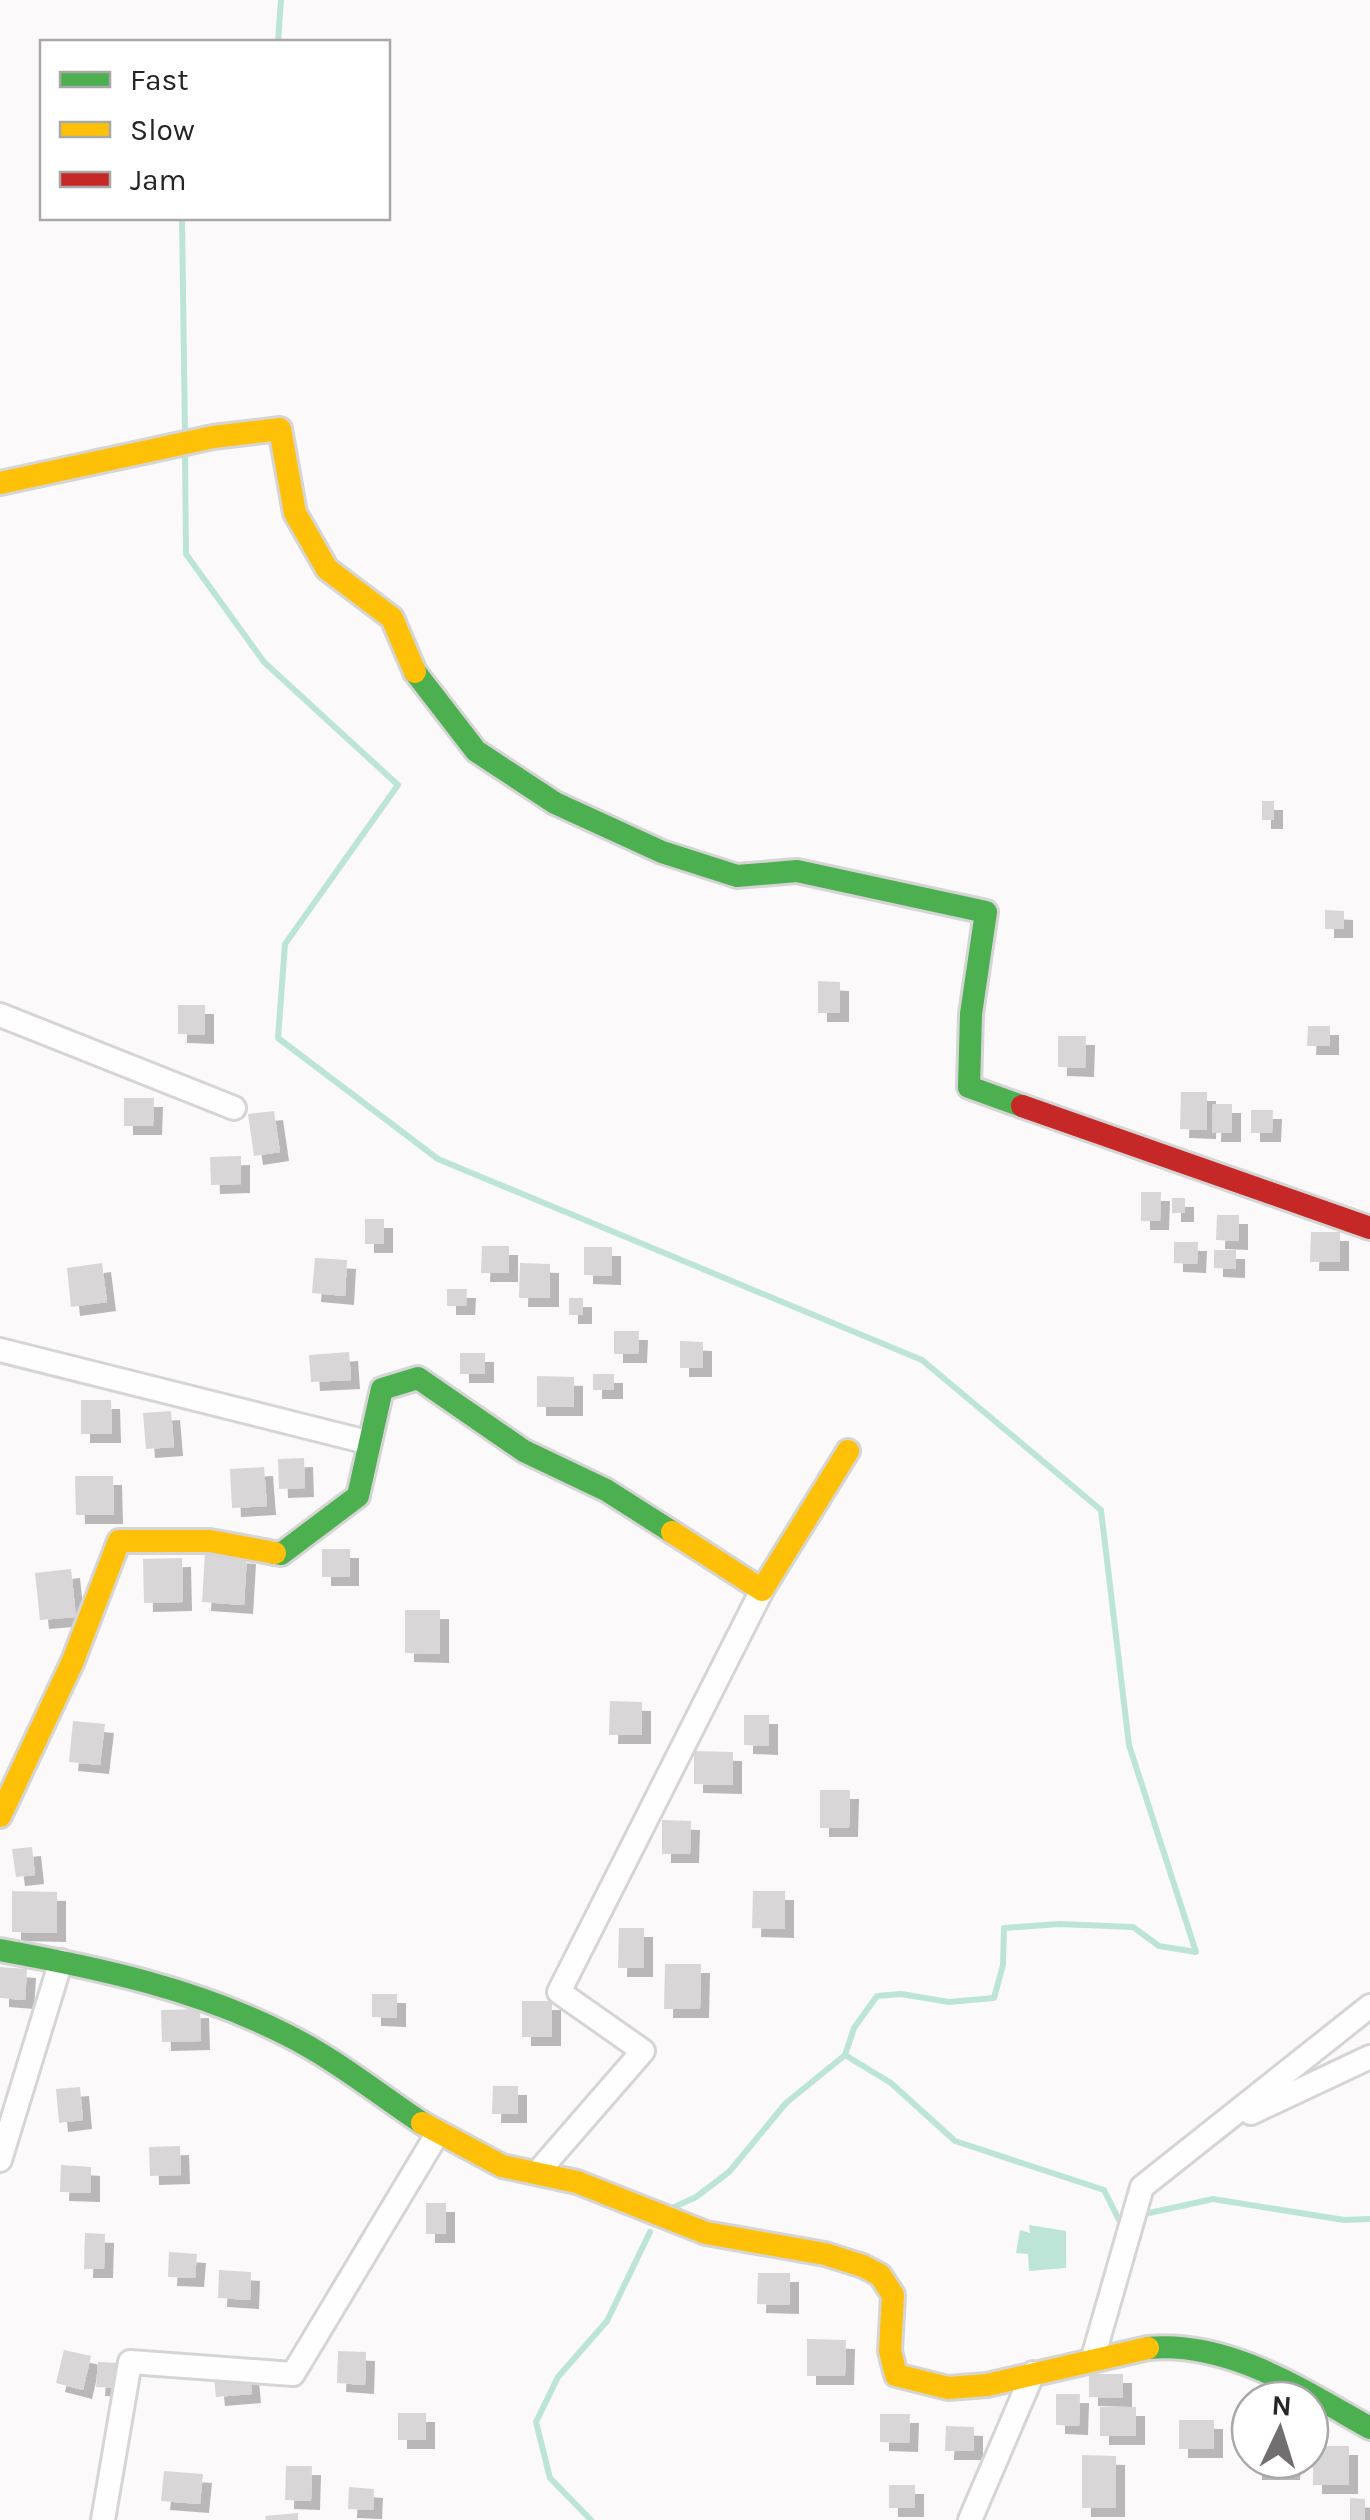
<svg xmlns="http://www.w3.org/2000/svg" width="1370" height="2520" viewBox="0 0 1370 2520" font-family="Karla,sans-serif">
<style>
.water{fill:#bce5d7}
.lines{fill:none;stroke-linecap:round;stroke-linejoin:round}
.stream{stroke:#bce5d7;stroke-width:6}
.building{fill:#d9d6d7;filter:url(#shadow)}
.street-casing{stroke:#d6d5d5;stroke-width:28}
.fast-casing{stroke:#d6d5d5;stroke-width:28}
.slow-casing{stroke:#d6d5d5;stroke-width:28}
.jam-casing{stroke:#d6d5d5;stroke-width:28}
.street{stroke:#fffefe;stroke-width:22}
.fast{stroke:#4caf50;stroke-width:22}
.slow{stroke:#ffc107;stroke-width:22}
.jam{stroke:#c62828;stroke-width:22}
</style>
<defs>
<filter id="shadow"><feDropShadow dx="9" dy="9" stdDeviation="0" flood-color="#0004"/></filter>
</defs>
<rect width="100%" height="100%" fill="#fcf9fa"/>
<!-- water -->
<polygon class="water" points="1029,2225 1066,2231 1066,2268 1029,2271 1028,2254 1016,2253 1020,2230 1030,2233"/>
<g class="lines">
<!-- stream -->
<g class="stream">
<polyline points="278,42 281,0"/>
<polyline points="182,218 185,434"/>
<polyline points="185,452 186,554 264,662 398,785 285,944 278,1038 438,1159 922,1360 1101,1510 1129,1745 1196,1952 1159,1946 1133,1927 1059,1924 1004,1928 1003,1965 994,1998 949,2002 901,1994 877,1996 854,2028 845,2055 786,2103 729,2172 696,2197 670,2209"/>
<polyline points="845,2055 891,2083 955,2141 1104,2190 1119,2220 1128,2218"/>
<polyline points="1140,2215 1213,2199 1344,2220 1370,2219"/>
<polyline points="591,2520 550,2478 536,2422 558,2377 607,2321 650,2232"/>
</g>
</g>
<!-- building -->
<g class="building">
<rect x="1262" y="801" width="12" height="19"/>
<polygon points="1325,910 1344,911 1344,929 1325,929"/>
<polygon points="818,981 840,982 840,1013 818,1013"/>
<polygon points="178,1005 205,1005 205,1035 178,1034"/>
<polygon points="1308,1026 1330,1026 1330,1046 1307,1046"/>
<polygon points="1058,1036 1086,1036 1085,1068 1058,1067"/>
<polygon points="1181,1092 1207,1092 1207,1130 1180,1129"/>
<polygon points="124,1098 154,1098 153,1126 124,1126"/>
<polygon points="1213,1104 1232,1104 1232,1133 1212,1133"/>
<polygon points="1251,1110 1273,1110 1272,1133 1251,1133"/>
<polygon points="274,1111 280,1152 254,1156 248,1114"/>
<polygon points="241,1156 241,1184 211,1185 210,1157"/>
<polygon points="1141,1192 1161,1192 1160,1221 1141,1221"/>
<rect x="1172" y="1198" width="13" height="15"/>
<polygon points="1217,1215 1239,1215 1239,1241 1216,1240"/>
<rect x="365" y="1219" width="19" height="25"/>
<polygon points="1311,1232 1340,1232 1340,1262 1310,1262"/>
<polygon points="1174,1242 1198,1242 1197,1264 1174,1263"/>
<polygon points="482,1246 509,1246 509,1273 481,1273"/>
<polygon points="584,1247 612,1247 612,1276 584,1275"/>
<polygon points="1214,1250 1236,1250 1236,1269 1214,1268"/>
<polygon points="315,1258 347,1260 345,1296 312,1293"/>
<polygon points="102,1263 107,1302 71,1307 67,1268"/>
<polygon points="520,1263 550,1264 550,1298 519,1298"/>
<polygon points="447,1289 467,1289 466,1306 447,1306"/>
<rect x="569" y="1298" width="14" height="17"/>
<polygon points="614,1331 639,1331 638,1354 614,1354"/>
<polygon points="680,1341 703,1342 703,1368 680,1368"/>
<polygon points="349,1352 351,1380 311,1382 309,1355"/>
<rect x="460" y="1353" width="25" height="21"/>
<rect x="593" y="1374" width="21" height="16"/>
<polygon points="537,1376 574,1377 574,1407 537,1407"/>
<polygon points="81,1400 111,1400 112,1434 81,1434"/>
<polygon points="171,1411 174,1447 146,1449 143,1413"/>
<polygon points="304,1458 305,1488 279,1489 278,1459"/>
<polygon points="264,1467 267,1506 232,1508 230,1469"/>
<polygon points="75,1476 113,1476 114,1515 76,1515"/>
<rect x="322" y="1549" width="28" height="28"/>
<polygon points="205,1552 247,1555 244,1605 202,1602"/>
<polygon points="182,1558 183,1602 144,1603 143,1559"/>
<polygon points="71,1569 76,1617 40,1620 35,1573"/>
<polygon points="405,1610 440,1610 440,1654 405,1653"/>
<polygon points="610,1701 642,1702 642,1735 609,1735"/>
<polygon points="744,1715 769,1715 769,1746 744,1745"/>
<polygon points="73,1721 105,1724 100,1765 69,1762"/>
<polygon points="694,1751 733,1752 733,1785 694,1784"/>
<polygon points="820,1790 850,1790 849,1828 820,1828"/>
<polygon points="662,1820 691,1821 690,1854 662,1854"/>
<polygon points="32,1847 35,1875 16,1877 12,1849"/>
<polygon points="12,1891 57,1892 57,1933 12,1932"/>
<polygon points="753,1891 785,1891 785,1929 752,1928"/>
<polygon points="619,1928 644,1928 644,1968 618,1968"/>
<polygon points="665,1964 701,1964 700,2009 664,2009"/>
<polygon points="0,1967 27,1969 25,2000 0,1998"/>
<polygon points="372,1994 397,1994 397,2018 372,2017"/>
<rect x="522" y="2001" width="30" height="36"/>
<polygon points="200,2009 201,2041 162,2042 161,2010"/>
<polygon points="493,2086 518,2086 518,2114 492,2114"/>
<polygon points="80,2087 83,2120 59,2123 56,2089"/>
<polygon points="180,2146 181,2175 150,2176 149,2147"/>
<polygon points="61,2165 91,2167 91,2193 60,2192"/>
<rect x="426" y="2203" width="20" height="31"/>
<polygon points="85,2233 105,2234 104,2269 84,2269"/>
<polygon points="169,2252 197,2254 195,2278 168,2277"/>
<polygon points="219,2270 251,2272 250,2300 218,2298"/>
<polygon points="758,2273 790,2273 790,2305 757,2304"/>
<polygon points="807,2339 846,2340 845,2376 807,2376"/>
<polygon points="64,2350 91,2356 83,2390 56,2383"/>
<polygon points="338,2351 366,2352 365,2385 337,2383"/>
<polygon points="98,2362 121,2363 119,2388 96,2387"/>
<polygon points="249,2364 252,2394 216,2397 213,2368"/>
<polygon points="1089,2374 1123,2374 1123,2398 1089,2397"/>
<polygon points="1056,2394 1080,2394 1079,2426 1056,2425"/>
<rect x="1100" y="2407" width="36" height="29"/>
<rect x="398" y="2413" width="28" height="27"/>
<polygon points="880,2414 910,2414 909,2443 880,2442"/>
<rect x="1179" y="2420" width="35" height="29"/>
<polygon points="946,2426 974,2427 974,2451 945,2451"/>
<rect x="1313" y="2446" width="36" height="39"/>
<polygon points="1082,2455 1116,2456 1116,2508 1082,2508"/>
<polygon points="1253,2460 1292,2460 1291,2471 1253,2471"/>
<polygon points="286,2466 312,2466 311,2501 285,2500"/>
<polygon points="164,2471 203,2474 200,2504 161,2501"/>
<rect x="889" y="2485" width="26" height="23"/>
<polygon points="349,2487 374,2489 373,2510 348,2509"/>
<polygon points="1350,2498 1365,2499 1365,2520 1350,2520"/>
<polygon points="298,2513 298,2520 266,2520 265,2516"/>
</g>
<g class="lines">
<!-- street casing -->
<g class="street-casing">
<g id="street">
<polyline points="0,1015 234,1108"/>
<polyline points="0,1350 367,1442"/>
<polyline points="1251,2113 1370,2057"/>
<polyline points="0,2160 61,1961"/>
<polyline points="537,2173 643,2051 559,1992 762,1590"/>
<polyline points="1092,2361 1142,2187 1370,2006"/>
<polyline points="103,2520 130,2362 293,2374 436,2136"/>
<polyline points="970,2520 1033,2373"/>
</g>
</g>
<!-- fast casing -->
<g class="fast-casing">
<g id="fast">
<polyline points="415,672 476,751 555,803 662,852 737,876 797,871 986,912 971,1014 969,1087 1022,1106"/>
<polyline points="275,1553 281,1554 358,1496 382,1389 418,1378 524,1451 606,1490 672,1532"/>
<path d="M0,1950C99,1968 197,1989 287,2035C335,2059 377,2093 422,2123"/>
<path d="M1148,2348C1228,2340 1304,2391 1370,2428"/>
</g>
</g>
<!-- slow casing -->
<g class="slow-casing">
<g id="slow">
<polyline points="0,483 213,437 280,429 295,513 327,569 392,618 415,672"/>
<polyline points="672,1532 762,1590 848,1451"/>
<polyline points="0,1816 73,1661 119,1541 210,1541 275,1553"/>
<polyline points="422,2123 502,2166 577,2182 706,2233 825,2254 863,2266 880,2275 893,2295 890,2351 896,2375 948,2388 987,2385 1148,2348"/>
</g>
</g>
<!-- jam casing -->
<g class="jam-casing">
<polyline id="jam" points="1022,1106 1370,1228"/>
</g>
<!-- street -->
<use href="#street" class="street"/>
<!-- fast -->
<use href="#fast" class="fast"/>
<!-- slow -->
<use href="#slow" class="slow"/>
<!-- jam -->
<use href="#jam" class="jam"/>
</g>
<!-- legend -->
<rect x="40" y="40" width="350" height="180" fill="#ffffff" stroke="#a8a8a8" stroke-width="2.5"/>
<rect x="60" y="72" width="50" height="15" fill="#4caf50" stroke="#a8a8a8" stroke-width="2.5"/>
<text x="130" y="90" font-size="30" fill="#262525">Fast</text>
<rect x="60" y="122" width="50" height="15" fill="#ffc107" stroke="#a8a8a8" stroke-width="2.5"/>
<text x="130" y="140" font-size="30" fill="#262525">Slow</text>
<rect x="60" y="172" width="50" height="15" fill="#c62828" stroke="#a8a8a8" stroke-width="2.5"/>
<text x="130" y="190" font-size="30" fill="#262525">Jam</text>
<!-- north arrow -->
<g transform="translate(1280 2430) rotate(4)"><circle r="48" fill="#ffffff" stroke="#a8a8a8" stroke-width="2.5"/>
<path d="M0-8L18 38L0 25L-18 38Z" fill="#716f70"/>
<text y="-15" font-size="28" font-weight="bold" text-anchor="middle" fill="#262525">N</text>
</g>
</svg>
